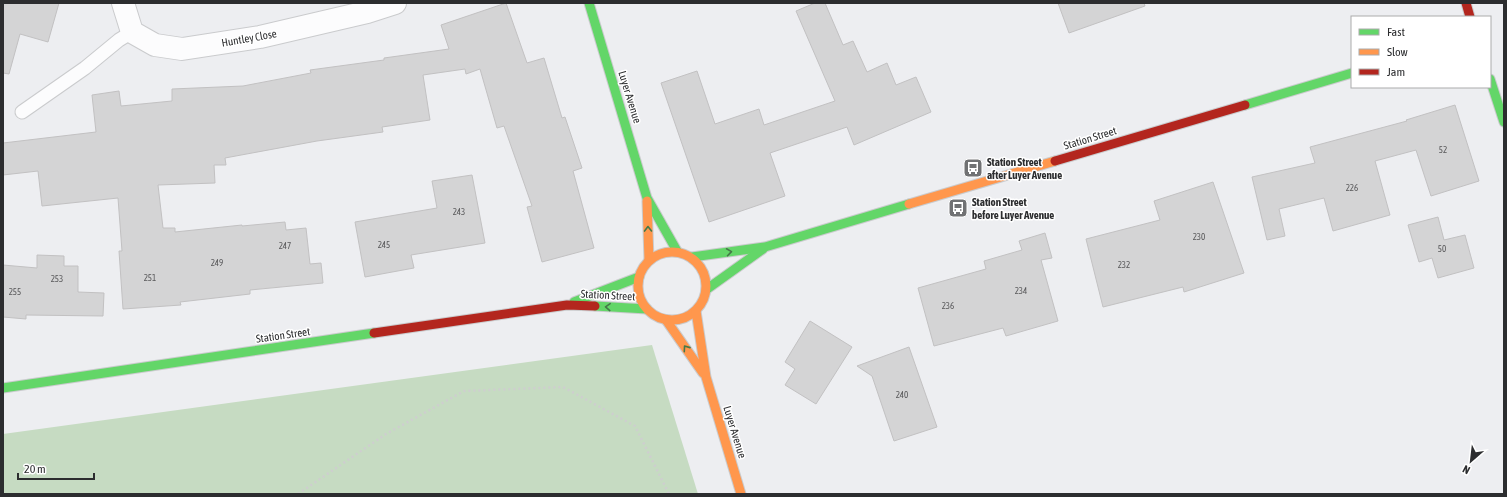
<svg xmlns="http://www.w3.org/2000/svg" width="1507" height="497" viewBox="0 0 1507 497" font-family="'Asap Condensed',sans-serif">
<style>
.forest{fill:#c6dbc2}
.building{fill:#d4d4d5;stroke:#c2c1c2}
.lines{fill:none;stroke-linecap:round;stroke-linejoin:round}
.lane-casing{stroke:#cacbcd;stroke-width:15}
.street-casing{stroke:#cacbcd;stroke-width:24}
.fast-casing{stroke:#cacbcd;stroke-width:11}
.slow-casing{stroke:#cacbcd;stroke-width:11}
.jam-casing{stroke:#cacbcd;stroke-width:11}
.path{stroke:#cececf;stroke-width:2.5;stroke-dasharray:2 3;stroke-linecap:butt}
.lane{stroke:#fcfcfd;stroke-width:13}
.street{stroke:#fcfcfd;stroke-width:22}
.fast{stroke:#63d668;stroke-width:9}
.slow{stroke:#ff974d;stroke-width:9}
.jam{stroke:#b3261e;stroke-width:9}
.oneway{stroke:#457949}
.labels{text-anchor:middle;stroke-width:3;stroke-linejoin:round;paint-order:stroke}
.number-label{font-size:9px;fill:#58585a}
.street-label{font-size:11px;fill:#2c2d2f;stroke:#fff}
.poi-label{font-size:11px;font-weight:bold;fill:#2c2d2f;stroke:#fff;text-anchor:start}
</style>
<rect width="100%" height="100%" fill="#edeef1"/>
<!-- forest -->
<polygon class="forest" points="652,345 698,494 3,494 3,434"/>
<!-- building -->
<g class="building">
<polygon points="3,3 59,3 48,42 20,34 9,74 3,73"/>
<polygon points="506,3 527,63 544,58 562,118 565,117 582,168 573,171 594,248 542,262 527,207 532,206 504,126 497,128 480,69 466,74 465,69 423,75 430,120 382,127 383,132 317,141 225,158 226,165 214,165 215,183 158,185 163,228 175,228 175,232 242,225 242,226 285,222 286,230 306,228 310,264 321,263 323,283 250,290 250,294 180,302 181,305 123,309 119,251 122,251 118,198 42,206 38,171 3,175 3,143 96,132 92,95 119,91 121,106 172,101 172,89 243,86 311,73 310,70 384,60 384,58 449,49 441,25"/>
<polygon points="815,3 825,3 843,45 853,41 867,72 887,63 896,85 916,77 931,112 854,145 847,127 770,153 785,196 709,222 661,83 697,71 715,124 759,109 764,125 835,101 796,11"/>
<polygon points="1058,3 1144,3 1145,6 1069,33"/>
<polygon points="1455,105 1479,181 1431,196 1416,150 1375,161 1390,215 1333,231 1324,198 1279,209 1285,236 1267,240 1252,177 1315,163 1310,147 1407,121 1406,120"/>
<polygon points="472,175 485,243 411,255 414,268 365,277 355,222 437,208 432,181"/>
<polygon points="1213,182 1244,273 1184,292 1183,287 1103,307 1086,239 1160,220 1154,201"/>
<polygon points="1438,217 1444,240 1465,235 1474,268 1438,278 1432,258 1419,262 1408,225"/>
<polygon points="1045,233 1052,258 1041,260 1058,321 1006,336 1003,328 934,346 918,288 986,269 984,261 1022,250 1019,241"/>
<polygon points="37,255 64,256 64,266 78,266 78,292 104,293 103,316 26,315 26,319 3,317 3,265 37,268"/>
<polygon points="810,321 852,347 816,404 785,385 795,369 785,362"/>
<polygon points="909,347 937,427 894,441 872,376 857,366"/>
</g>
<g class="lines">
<!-- lane casing -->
<g class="lane-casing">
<polyline id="lane" points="22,112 85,68 119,40 132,32"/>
</g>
<!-- street casing -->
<g class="street-casing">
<polyline id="street" points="123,3 132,32 155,45 182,49 260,37 367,12 395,3"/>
</g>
<!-- fast casing -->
<g class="fast-casing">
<g id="fast">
<polyline points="589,3 647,198 677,251"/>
<polyline points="1490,79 1504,122"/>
<polyline points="1245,105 1352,73"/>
<polyline points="692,257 765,247 909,204"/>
<polyline points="707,289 763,249"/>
<polyline points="574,302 639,277"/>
<polyline points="595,306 647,309"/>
<polyline points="3,388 374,333"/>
</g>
</g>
<!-- slow casing -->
<g class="slow-casing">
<g id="slow">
<polyline points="647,201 649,260"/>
<polyline points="909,204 1055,161"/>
<circle cx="672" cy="286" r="34"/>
<polyline points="696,311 706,377 741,494"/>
<polyline points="666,320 703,373"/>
</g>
</g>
<!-- jam casing -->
<g class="jam-casing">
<g id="jam">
<polyline points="1466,3 1470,17"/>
<polyline points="1055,161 1245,105"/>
<polyline points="374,333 567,305 595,306"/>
</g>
</g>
<!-- path -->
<polyline class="path" points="298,494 386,434 464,391 563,387 635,426 669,494"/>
<!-- lane -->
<use href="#lane" class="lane"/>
<!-- street -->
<use href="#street" class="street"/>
<!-- fast -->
<use href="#fast" class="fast"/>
<!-- slow -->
<use href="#slow" class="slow"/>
<!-- jam -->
<use href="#jam" class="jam"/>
</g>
<!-- one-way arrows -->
<defs><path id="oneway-chevron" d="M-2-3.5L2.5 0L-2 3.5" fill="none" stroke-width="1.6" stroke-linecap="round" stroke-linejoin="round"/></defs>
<g class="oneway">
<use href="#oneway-chevron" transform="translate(648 229) rotate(-91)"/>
<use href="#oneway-chevron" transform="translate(729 252) rotate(-8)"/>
<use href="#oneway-chevron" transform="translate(608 307) rotate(-177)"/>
<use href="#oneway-chevron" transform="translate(686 348) rotate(-125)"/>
</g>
<!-- icons -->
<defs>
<g id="bus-square" transform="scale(1)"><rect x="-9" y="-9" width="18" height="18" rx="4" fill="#707173" stroke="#fff"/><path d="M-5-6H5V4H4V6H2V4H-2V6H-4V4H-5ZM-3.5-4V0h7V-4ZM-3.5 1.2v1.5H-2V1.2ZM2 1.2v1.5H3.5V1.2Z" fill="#fff"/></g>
</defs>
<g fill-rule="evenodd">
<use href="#bus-square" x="973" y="168"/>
<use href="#bus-square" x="958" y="208"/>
</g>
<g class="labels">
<!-- number labels -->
<g class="number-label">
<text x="1443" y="153">52</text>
<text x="1352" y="191">226</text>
<text x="459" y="215">243</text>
<text x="1199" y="240">230</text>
<text x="384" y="248">245</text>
<text x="285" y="249">247</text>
<text x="1442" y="252">50</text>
<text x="217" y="266">249</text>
<text x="1124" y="268">232</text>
<text x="150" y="281">251</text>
<text x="57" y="282">253</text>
<text x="1021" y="294">234</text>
<text x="15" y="295">255</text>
<text x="948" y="309">236</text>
<text x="902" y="398">240</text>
</g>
<!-- street labels -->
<g class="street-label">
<text transform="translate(249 38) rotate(-10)" y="4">Huntley Close</text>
<text transform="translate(630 97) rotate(73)" y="4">Luyer Avenue</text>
<text transform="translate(1090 138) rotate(-17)" y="4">Station Street</text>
<text transform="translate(608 295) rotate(3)" y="4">Station Street</text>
<text transform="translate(283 335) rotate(-8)" y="4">Station Street</text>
<text transform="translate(735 432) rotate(73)" y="4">Luyer Avenue</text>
</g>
<!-- poi labels -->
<g class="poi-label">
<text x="987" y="166">Station Street<tspan x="987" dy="13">after Luyer Avenue</tspan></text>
<text x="972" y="206">Station Street<tspan x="972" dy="13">before Luyer Avenue</tspan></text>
</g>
</g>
<!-- border -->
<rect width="1507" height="497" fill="none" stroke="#2c2d2f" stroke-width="8"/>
<!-- legend -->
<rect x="1351" y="16" width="140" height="72" fill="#ffffff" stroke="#ababac"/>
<rect x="1359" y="29" width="20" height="6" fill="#63d668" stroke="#ababac"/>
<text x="1387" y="36" font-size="12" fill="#2c2d2f">Fast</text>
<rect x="1359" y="49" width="20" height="6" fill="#ff974d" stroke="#ababac"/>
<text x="1387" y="56" font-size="12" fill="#2c2d2f">Slow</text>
<rect x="1359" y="69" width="20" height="6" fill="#b3261e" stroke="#ababac"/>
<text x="1387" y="76" font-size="12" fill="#2c2d2f">Jam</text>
<!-- north arrow -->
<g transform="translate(1471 461) rotate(208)" stroke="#ffffff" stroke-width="3" paint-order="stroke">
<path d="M0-3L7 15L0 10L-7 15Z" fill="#2c2d2f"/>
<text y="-6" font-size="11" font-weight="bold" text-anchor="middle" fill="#2c2d2f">N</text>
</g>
<!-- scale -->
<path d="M18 473v6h76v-6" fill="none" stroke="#2c2d2f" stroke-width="2"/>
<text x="24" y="473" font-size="12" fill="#2c2d2f" stroke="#ffffff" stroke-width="3" paint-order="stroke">20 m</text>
</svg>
